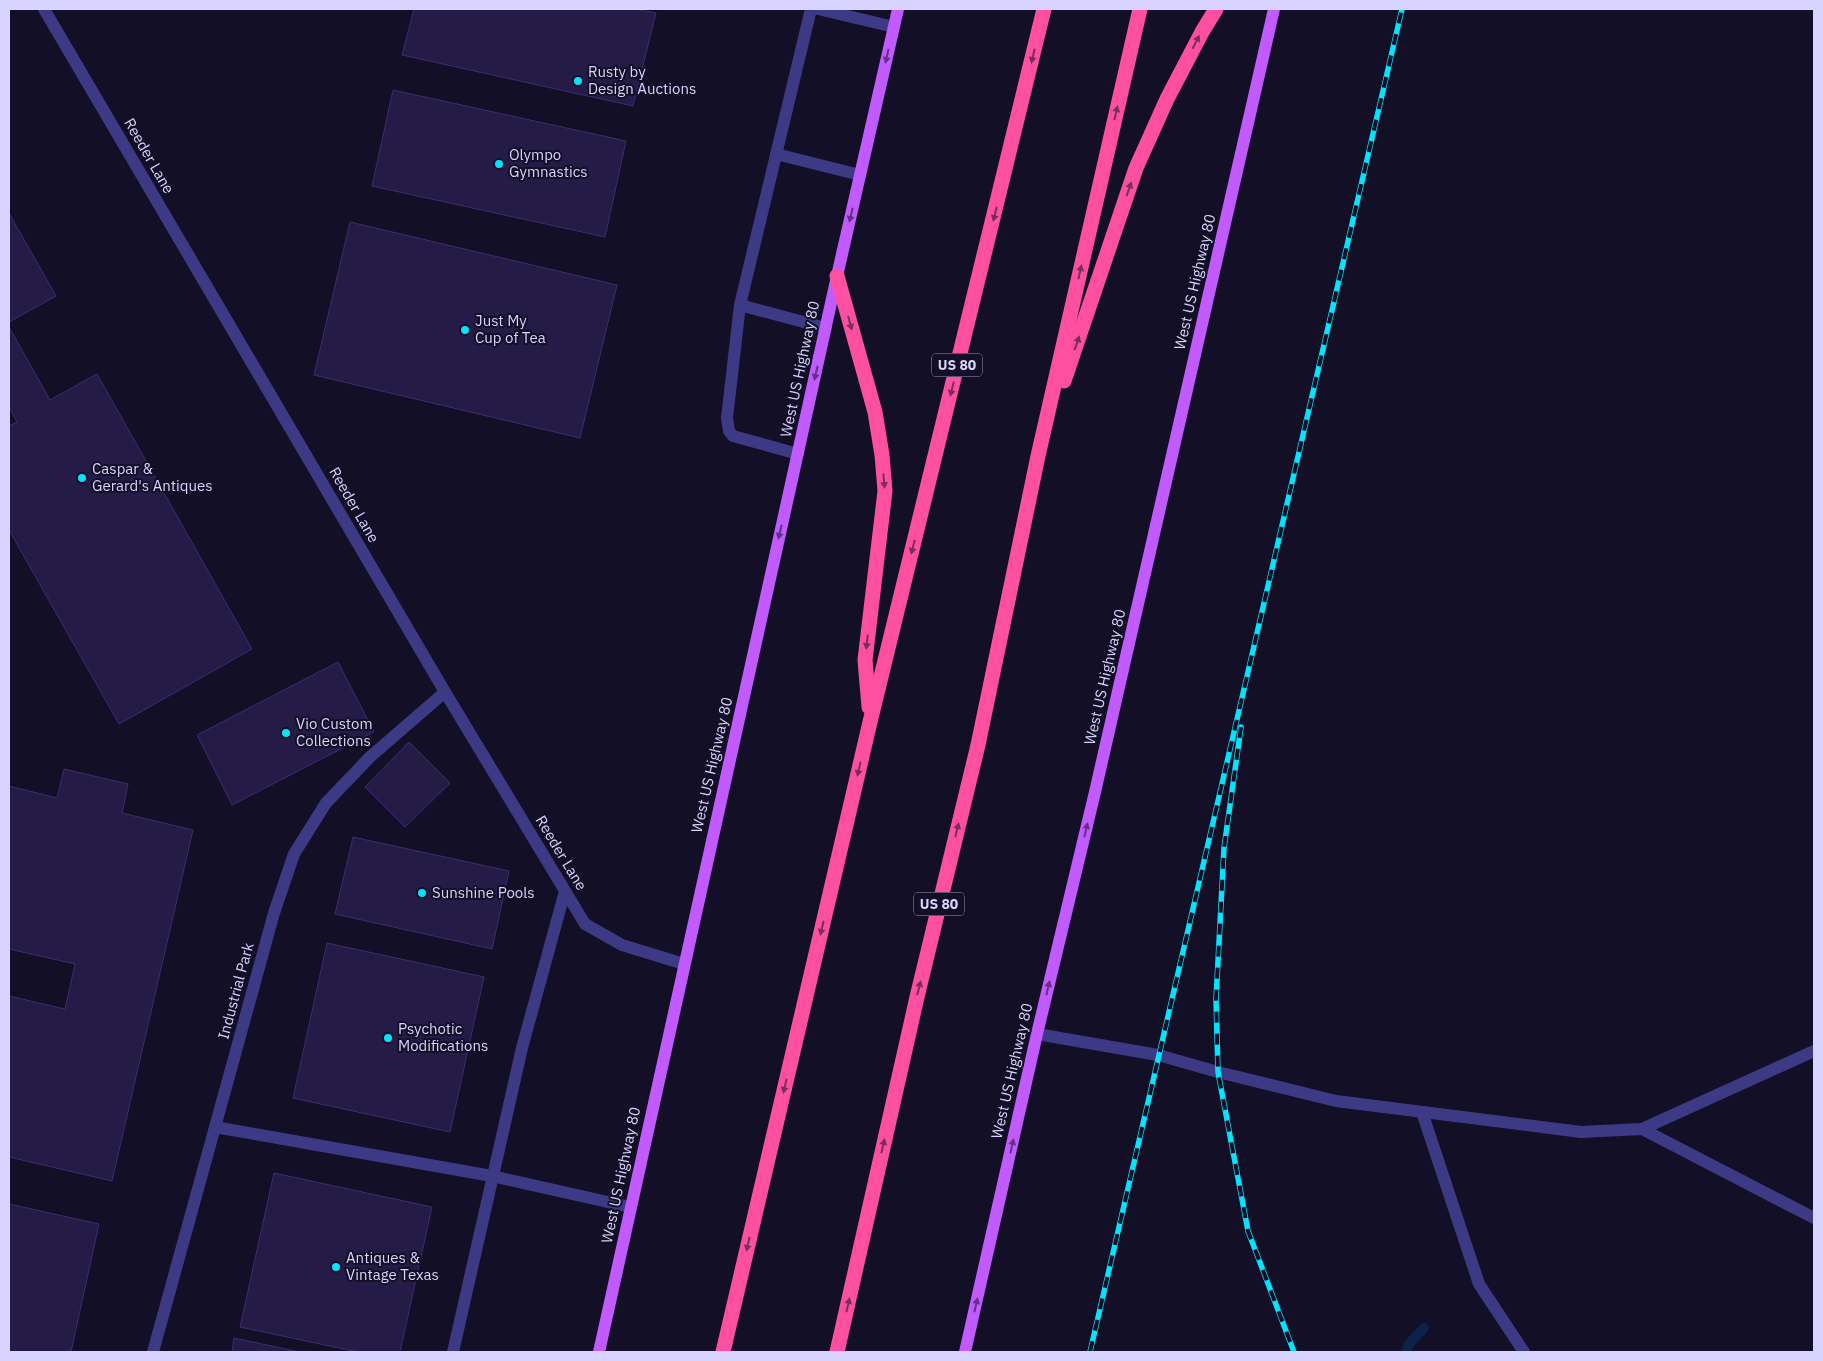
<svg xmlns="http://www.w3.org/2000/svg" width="1823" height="1361" viewBox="0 0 1823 1361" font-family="'IBM Plex Sans',sans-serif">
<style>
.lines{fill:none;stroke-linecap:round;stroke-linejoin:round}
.stream{stroke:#0c2248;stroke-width:10}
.building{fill:#241b47;stroke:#3b2d73}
.minor{stroke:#3d3a85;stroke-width:12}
.major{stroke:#c25bff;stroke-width:12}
.highway{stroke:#ff4fa3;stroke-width:15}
.rail-casing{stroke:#00e5ff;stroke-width:5.5}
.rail{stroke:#130f26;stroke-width:4;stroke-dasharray:11;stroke-linecap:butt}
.oneway{fill:#7d2c5e}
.oneway2{fill:#623188}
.poi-dot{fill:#00e5ff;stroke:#130f26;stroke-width:2}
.labels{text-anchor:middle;stroke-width:4;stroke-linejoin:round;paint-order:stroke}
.shield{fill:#130f26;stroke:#9e99be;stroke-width:1}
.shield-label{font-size:14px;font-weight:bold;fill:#d9d4ff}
.poi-label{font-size:15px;fill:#d9d4ff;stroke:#130f26;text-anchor:start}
.street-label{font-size:15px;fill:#d9d4ff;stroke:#130f26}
</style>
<rect width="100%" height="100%" fill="#130f26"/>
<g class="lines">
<!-- stream -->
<polyline class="stream" points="1406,1352 1408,1345 1424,1328"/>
</g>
<!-- building -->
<g class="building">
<polygon points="414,9 635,9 656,13 633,106 402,55"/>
<polygon points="393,90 626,141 605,237 372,186"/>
<polygon points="9,213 56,296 9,322"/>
<polygon points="350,222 617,285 580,438 314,375"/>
<polygon points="9,327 50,400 97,374 252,649 119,724 9,530 9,426 17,422 9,407"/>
<polygon points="338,662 374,732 232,805 197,735"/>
<polygon points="409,742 450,783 405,827 365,787"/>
<polygon points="64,769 128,784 122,813 193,830 112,1181 9,1157 9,996 65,1009 75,964 9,949 9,786 57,798"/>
<polygon points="353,837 509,871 492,949 335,914"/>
<polygon points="327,943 484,977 450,1132 293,1098"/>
<polygon points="274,1173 432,1207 400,1352 358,1352 240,1327"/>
<polygon points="9,1204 99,1224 71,1352 9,1352"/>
<polygon points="234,1338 300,1352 232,1352"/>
</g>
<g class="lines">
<!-- minor -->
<g class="minor">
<polyline points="44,9 445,692 585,924 622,945 684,964"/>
<polyline points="818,9 894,27"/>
<polyline points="776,154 860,175"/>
<polyline points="740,305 826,328"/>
<polyline points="798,454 733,436 729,431 727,418 740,305 811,9"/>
<polyline points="1037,1034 1158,1055 1218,1072 1336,1101 1581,1132 1642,1129 1814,1051"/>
<polyline points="1422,1112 1479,1284 1524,1352"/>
<polyline points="215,1127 492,1176 630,1207"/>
<polyline points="1642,1129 1814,1218"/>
<polyline points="153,1352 274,913 294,854 326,803 370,757 445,692"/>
<polyline points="453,1352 522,1048 565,891"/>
</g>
<!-- major -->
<g class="major">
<polyline points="599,1352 837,276 898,9"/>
<polyline points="965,1352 1037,1034 1095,792 1274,9"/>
</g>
<!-- highway -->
<g class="highway">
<polyline points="837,276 875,412 882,455 885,491 865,660 869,707"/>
<polyline points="1064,381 1136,168 1167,99 1202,32 1216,9"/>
<polyline points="723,1352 870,722 1044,9"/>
<polyline points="837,1352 917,997 978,745 1038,456 1140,9"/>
</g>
<!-- rail casing -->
<g class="rail-casing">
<g id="rail">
<polyline points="1241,727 1224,848 1216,999 1218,1072 1248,1231 1294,1352"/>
<polyline points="1090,1352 1402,9"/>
</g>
</g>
<!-- rail -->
<use href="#rail" class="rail"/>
</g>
<!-- one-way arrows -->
<defs><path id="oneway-solid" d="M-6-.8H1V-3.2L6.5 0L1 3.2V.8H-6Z" transform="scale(1.25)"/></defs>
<g class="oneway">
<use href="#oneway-solid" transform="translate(1196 42) rotate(-63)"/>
<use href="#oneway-solid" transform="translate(1033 56) rotate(103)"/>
<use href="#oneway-solid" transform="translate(1116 113) rotate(-77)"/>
<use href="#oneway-solid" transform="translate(1129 189) rotate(-71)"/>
<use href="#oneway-solid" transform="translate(995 214) rotate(104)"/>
<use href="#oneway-solid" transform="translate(1080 272) rotate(-77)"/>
<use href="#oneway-solid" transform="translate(850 323) rotate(75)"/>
<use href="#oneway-solid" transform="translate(1077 343) rotate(-71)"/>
<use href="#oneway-solid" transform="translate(952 389) rotate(104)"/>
<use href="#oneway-solid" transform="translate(884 481) rotate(85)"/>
<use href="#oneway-solid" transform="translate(913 547) rotate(104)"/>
<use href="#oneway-solid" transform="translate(867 642) rotate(97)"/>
<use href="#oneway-solid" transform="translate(859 769) rotate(103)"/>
<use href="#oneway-solid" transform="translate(957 830) rotate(-76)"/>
<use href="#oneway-solid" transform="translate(822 928) rotate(103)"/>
<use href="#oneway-solid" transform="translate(919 988) rotate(-76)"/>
<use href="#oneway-solid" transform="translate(785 1086) rotate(103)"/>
<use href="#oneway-solid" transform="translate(883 1146) rotate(-77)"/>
<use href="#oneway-solid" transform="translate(748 1244) rotate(103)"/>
<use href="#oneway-solid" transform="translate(848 1305) rotate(-77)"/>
</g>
<g class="oneway2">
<use href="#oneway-solid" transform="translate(887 56) rotate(103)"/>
<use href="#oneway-solid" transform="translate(851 215) rotate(103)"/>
<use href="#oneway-solid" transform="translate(816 373) rotate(103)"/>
<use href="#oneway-solid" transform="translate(780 532) rotate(103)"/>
<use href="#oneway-solid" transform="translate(1086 830) rotate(-77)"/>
<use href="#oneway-solid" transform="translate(1048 988) rotate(-77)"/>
<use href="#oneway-solid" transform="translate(1012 1146) rotate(-77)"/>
<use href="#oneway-solid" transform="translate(976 1305) rotate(-77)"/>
</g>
<!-- markers -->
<g class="poi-dot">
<circle cx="578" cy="81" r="5"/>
<circle cx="499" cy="164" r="5"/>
<circle cx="465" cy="330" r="5"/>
<circle cx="82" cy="478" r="5"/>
<circle cx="286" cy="733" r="5"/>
<circle cx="422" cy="893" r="5"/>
<circle cx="388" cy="1038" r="5"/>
<circle cx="336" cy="1267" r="5"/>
</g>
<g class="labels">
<!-- shield labels -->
<g class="shield">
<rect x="932" y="353.5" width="50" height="23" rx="4"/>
<rect x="914" y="892.5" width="50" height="23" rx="4"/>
</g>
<g class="shield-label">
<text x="957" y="370">US 80</text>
<text x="939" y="909">US 80</text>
</g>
<!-- poi labels -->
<g class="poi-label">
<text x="588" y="77">Rusty by<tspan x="588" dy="17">Design Auctions</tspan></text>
<text x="509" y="160">Olympo<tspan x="509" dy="17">Gymnastics</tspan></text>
<text x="475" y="326">Just My<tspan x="475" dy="17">Cup of Tea</tspan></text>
<text x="92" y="474">Caspar &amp;<tspan x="92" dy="17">Gerard's Antiques</tspan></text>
<text x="296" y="729">Vio Custom<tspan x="296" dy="17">Collections</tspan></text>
<text x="432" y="898">Sunshine Pools</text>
<text x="398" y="1034">Psychotic<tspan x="398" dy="17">Modifications</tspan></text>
<text x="346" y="1263">Antiques &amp;<tspan x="346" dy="17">Vintage Texas</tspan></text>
</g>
<!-- street labels -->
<g class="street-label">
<text transform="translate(149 156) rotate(60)" y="5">Reeder Lane</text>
<text transform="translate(1195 282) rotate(-77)" y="5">West US Highway 80</text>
<text transform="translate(800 369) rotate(-78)" y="5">West US Highway 80</text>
<text transform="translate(354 505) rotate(60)" y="5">Reeder Lane</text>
<text transform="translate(1105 677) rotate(-77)" y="5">West US Highway 80</text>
<text transform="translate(712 765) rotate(-77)" y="5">West US Highway 80</text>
<text transform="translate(561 853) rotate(59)" y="5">Reeder Lane</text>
<text transform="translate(236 991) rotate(-75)" y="5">Industrial Park</text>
<text transform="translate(1012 1071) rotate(-77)" y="5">West US Highway 80</text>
<text transform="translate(621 1175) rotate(-78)" y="5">West US Highway 80</text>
</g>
</g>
<!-- border -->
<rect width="1823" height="1361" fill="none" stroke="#d9d4ff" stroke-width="20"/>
</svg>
